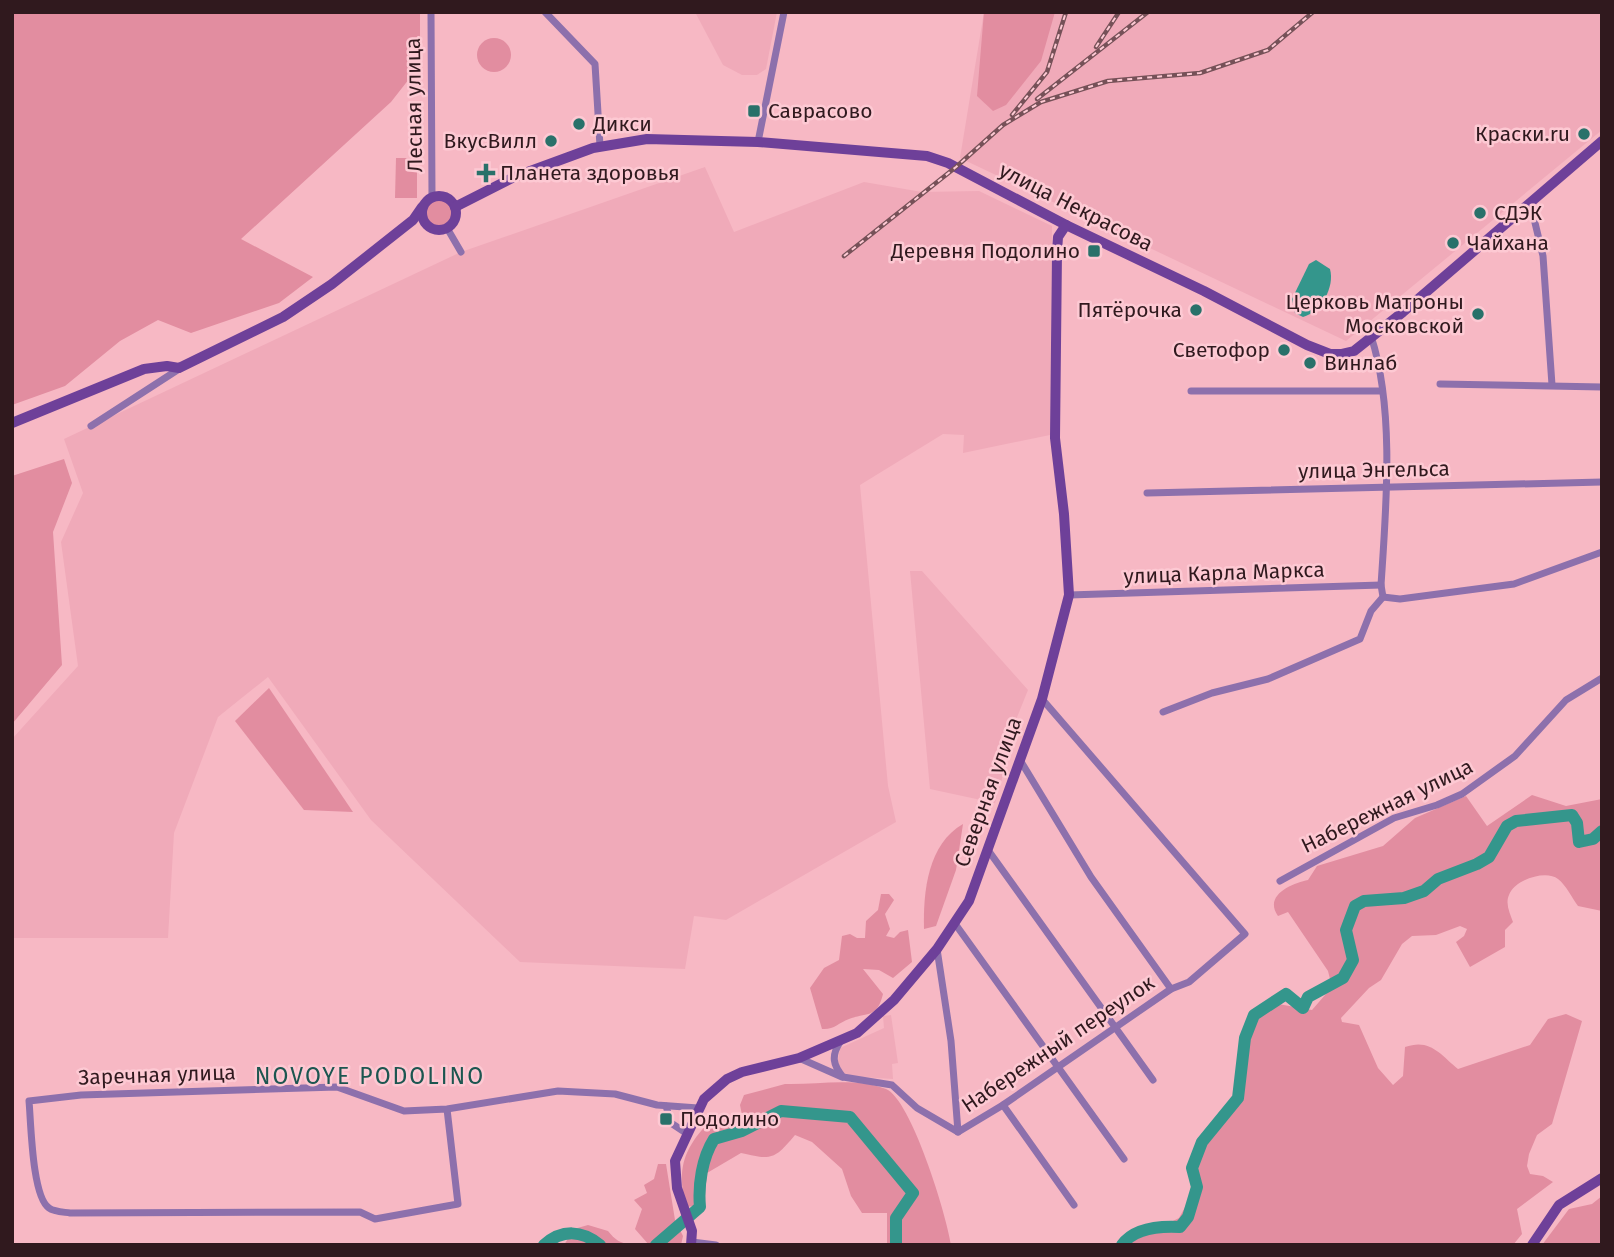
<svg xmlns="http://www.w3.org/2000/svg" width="1614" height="1257" viewBox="0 0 1614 1257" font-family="'Fira Sans',sans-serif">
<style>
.built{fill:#f0aab9}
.green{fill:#e28da0}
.water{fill:#34968c}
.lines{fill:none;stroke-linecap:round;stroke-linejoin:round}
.river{stroke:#34968c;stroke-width:12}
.street{stroke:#8d70ac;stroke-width:7}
.secondary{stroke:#6e4099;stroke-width:10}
.rail-casing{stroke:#765158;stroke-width:4.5}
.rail{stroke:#fdc9d3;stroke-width:2;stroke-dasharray:5;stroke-linecap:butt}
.poi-dot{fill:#29716a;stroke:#fdc9d3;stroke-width:2.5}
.labels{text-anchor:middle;stroke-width:5;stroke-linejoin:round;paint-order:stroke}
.street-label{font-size:21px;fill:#30191e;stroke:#fdc9d3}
.poi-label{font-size:21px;fill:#30191e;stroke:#fdc9d3;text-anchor:start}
.neighbourhood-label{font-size:23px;letter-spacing:2px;fill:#1c5650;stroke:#fdc9d3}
</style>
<rect width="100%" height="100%" fill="#f7b8c4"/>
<!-- built -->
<g class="built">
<polygon points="695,12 777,12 766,69 757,75 742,75 723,65"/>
<polygon points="984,12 1602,12 1602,130 1346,341 960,158"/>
<polygon points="705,167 734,232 864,182 922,192 979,191 1052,226 1050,435 963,453 964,435 943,434 860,485 888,786 896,822 726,920 694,916 685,969 520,962 371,820 268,677 218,717 174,833 168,938 12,938 12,739 78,666 61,542 83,493 64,439 461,252"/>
<polygon points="910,571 922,571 1028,690 1001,757 1007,761 995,803 930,789"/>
<polygon points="891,1015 898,1063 892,1064 893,1079 844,1076 837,1066 840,1048 884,1028 883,1016"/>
</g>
<!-- green -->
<g class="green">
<polygon points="12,12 420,12 420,65 391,102 241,239 313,277 279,303 191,333 158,320 120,341 65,386 12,405"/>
<polygon points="984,12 1055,12 1041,61 1006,105 993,111 977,96"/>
<circle cx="494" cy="55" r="17"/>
<polygon points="396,158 417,158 417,198 395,198"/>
<circle cx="439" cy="213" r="13"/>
<polygon points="64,459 72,483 53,532 62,665 12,724 12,476"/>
<polygon points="269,688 353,812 304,810 235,721"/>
<path d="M1532,795L1566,806L1602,799V911L1578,906C1572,898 1566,885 1558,879C1546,869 1514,880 1509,895C1505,904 1510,913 1513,922L1505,930V947L1470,967L1456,942L1464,936L1467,929L1460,926L1436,935L1412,936L1402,944L1381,980L1369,988L1341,1018L1342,1022L1359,1025L1378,1068L1393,1085L1403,1076L1405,1047C1430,1038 1440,1054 1458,1069L1530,1045L1548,1019L1566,1014L1582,1021L1552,1124L1537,1135L1529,1154L1527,1166L1530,1174L1543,1176L1553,1182L1517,1209L1522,1234L1513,1245H1124L1179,1218L1189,1200L1199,1155L1219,1112L1236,1106L1253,1023L1263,1010L1278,1004L1312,1010L1332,987L1328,971L1288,912L1278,916C1263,895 1293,883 1308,880L1317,866L1383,846L1415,818L1466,796L1487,826Z"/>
<path d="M963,824L956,870L936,926L924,929C923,891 928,844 963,824Z"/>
<path d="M881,894H889L894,900L885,914L890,929L886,936L894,938L900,932L908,930L912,962L893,978L879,970L863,969L883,994C877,1019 867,1012 849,1019C838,1023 834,1030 822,1029L810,988L824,968L839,960L842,936L850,934L857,938H865L866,921L878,910Z"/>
<path d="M785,1084C817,1085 855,1077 886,1089C911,1099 947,1216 951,1245H887V1213H862L851,1196L842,1169L812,1142L795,1135C774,1160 772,1160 741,1153L707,1173C707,1187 702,1195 694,1206L686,1207C676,1168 684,1147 713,1118L743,1120L740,1105L744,1095Z"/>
<polygon points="658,1164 666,1164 675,1220 683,1236 681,1245 649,1245 635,1229 642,1209 634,1200 647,1193 644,1185 654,1179"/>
<polygon points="1602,1196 1602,1245 1542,1245 1569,1209 1592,1204"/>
<path d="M588,1225L608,1231C615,1240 620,1243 632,1245H564L574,1229Z"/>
</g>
<!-- water -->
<path class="water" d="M1316,260L1330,269C1335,287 1321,312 1303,317L1295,313L1292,299L1309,264Z"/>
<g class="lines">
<!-- river -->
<g class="river">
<path d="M544,1245C562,1229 582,1230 600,1245"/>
<path d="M656,1245L700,1207C698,1185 702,1158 714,1139L742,1131L781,1111L850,1117L913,1193L896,1218V1245"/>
<path d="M1122,1245C1134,1228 1161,1226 1180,1227L1188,1217L1197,1187L1192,1168L1202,1142L1238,1098L1245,1038L1254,1015L1286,994L1303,1008L1308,997L1343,978L1353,960L1346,930L1355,906L1364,901L1404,898L1424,891L1438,879L1477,864L1489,857L1507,826L1516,821L1572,815L1577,823L1579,842L1593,839L1602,831"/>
</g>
<!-- street -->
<g class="street">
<polyline points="431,12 432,197"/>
<polyline points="545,12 595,64 600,146"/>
<polyline points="758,142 784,12"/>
<polyline points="1530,202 1543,256 1552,385"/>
<polyline points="447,228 461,252"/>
<polyline points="1440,384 1602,387"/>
<polyline points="1191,391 1381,391"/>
<polyline points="91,426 179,369"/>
<polyline points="1147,493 1602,482"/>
<polyline points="1069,595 1381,585"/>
<polyline points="1383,597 1400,599 1514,584 1602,552"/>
<path d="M1163,712L1212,693L1268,679L1360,639L1371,611L1383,597L1381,585C1386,509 1395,410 1371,336"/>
<polyline points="1020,760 1091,877 1171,989"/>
<polyline points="988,850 1153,1080"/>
<polyline points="1280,881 1394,818 1437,805 1462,794 1515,756 1566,700 1602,678"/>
<polyline points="956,925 1124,1159"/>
<polyline points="937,949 951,1041 958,1132"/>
<path d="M840,1042C831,1056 833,1065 843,1077L892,1085L917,1108L958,1132L1003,1105L1171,989L1189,982L1245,934L1042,699"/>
<polyline points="799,1058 842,1077"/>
<polyline points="1003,1105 1074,1205"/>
<polyline points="666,1106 671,1123 686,1133"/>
<path d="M447,1109L458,1204L375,1219L360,1212L70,1213C64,1212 54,1212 49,1208C32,1197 31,1122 29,1101L81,1095L337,1087L404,1111L447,1109L558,1091L615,1094L657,1105L698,1108"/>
<polyline points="692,1242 716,1245"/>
</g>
<!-- secondary -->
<g class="secondary">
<circle cx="439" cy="213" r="17"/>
<polyline points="455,207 514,177 593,148 647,139 758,142 927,156 948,163 1066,225 1204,291 1307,345 1330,354 1341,354 1354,351 1403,312 1602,141"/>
<polyline points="12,423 144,369 167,366 179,368 283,317 332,284 413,220 422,207"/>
<polyline points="691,1245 692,1231 677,1188 675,1161 704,1099 727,1079 742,1072 799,1058 857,1033 894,1000 937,949 969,901 1042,699 1069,595 1064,514 1055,438 1057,252 1058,237 1066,225"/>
<polyline points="1532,1245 1559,1205 1602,1178"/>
</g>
<!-- rail casing -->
<g class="rail-casing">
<g id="rail">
<polyline points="1096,47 1119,12"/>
<polyline points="1037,99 1148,12"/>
<polyline points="1012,115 1047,72 1066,12"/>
<polyline points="844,256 956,167 1003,125 1041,102 1108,81 1200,73 1268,50 1313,12"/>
</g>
</g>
<!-- rail -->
<use href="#rail" class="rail"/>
</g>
<!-- markers -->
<g class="poi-dot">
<rect x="747" y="104" width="14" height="14" rx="3.5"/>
<circle cx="579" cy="124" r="7"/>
<circle cx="1584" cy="134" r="7"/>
<circle cx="551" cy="141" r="7"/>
<path d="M482.5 162.5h7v7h7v7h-7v7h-7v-7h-7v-7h7z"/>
<circle cx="1480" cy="213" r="7"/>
<circle cx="1453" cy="243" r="7"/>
<rect x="1087" y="244" width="14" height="14" rx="3.5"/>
<circle cx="1196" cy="310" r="7"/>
<circle cx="1478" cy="314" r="7"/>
<circle cx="1284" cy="350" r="7"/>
<circle cx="1310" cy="363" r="7"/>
<rect x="659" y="1112" width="14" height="14" rx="3.5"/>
</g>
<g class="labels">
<!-- street labels -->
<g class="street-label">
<text transform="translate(414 105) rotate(-91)" y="7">Лесная улица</text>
<text transform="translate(1076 207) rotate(27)" y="7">улица Некрасова</text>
<text transform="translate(1374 470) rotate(-1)" y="7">улица Энгельса</text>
<text transform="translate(1224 573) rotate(-2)" y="7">улица Карла Маркса</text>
<text transform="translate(988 792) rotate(-70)" y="7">Северная улица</text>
<text transform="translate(1387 806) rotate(-26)" y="7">Набережная улица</text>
<text transform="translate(1058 1044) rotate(-34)" y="7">Набережный переулок</text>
<text transform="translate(157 1075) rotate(-2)" y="7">Заречная улица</text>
</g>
<!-- poi labels -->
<g class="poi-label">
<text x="768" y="118">Саврасово</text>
<text x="593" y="131">Дикси</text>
<text x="1570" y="141" text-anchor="end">Краски.ru</text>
<text x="537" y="148" text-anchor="end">ВкусВилл</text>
<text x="500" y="180">Планета здоровья</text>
<text x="1494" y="220">СДЭК</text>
<text x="1467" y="250">Чайхана</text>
<text x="1080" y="258" text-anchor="end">Деревня Подолино</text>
<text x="1464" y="309" text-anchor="end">Церковь Матроны<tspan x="1464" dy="24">Московской</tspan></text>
<text x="1182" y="317" text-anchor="end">Пятёрочка</text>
<text x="1270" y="357" text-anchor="end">Светофор</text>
<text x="1324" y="370">Винлаб</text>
<text x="680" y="1126">Подолино</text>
</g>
<!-- neighbourhood labels -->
<g class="neighbourhood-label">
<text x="370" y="1084">NOVOYE PODOLINO</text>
</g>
</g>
<!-- border -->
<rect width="1614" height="1257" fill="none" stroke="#30191e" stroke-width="28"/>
</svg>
